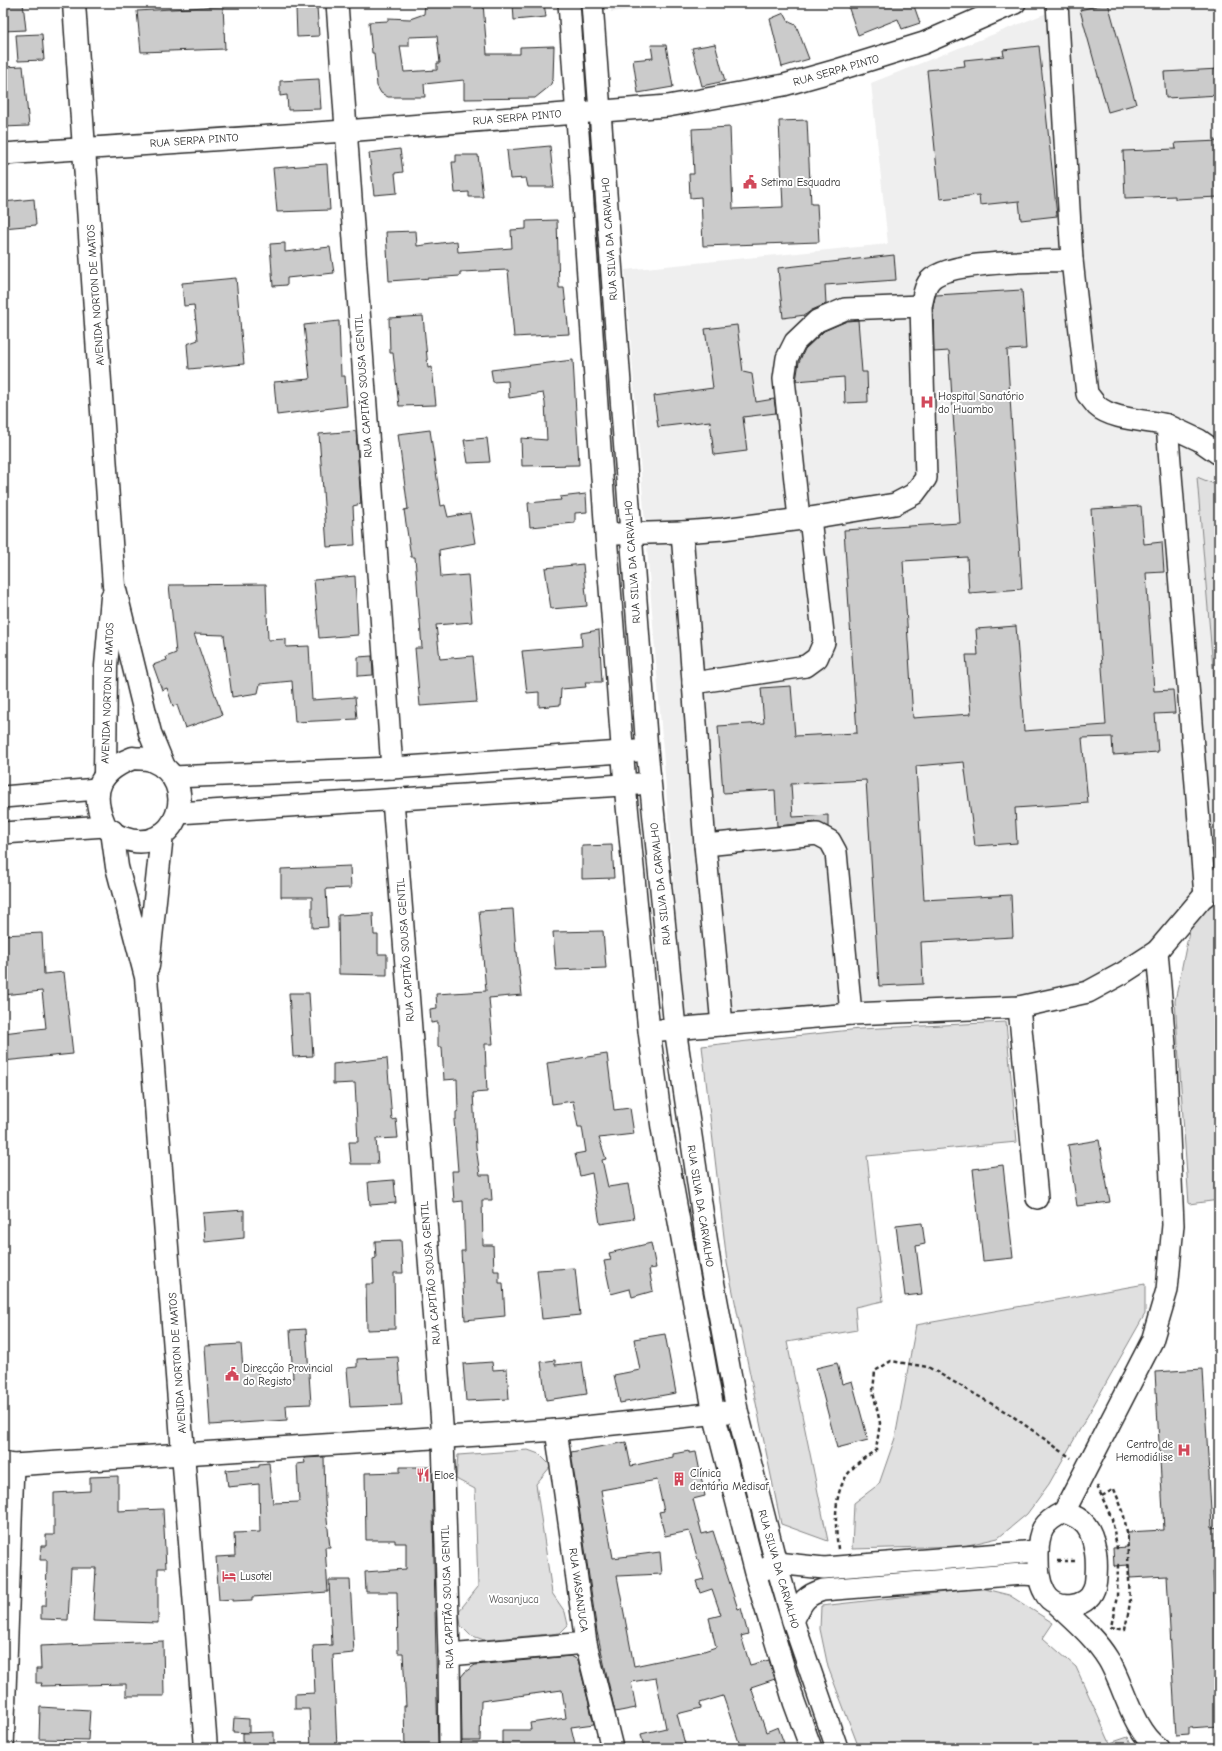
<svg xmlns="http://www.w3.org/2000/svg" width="1222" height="1751" viewBox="0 0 1222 1751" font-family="'Comic Neue',sans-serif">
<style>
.built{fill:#efefef}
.green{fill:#e0e0e0;stroke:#868686}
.building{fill:#cbcbcb;stroke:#2b2b2b;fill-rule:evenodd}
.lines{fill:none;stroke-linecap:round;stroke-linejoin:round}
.minor-casing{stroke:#2b2b2b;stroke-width:24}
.major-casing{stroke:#2b2b2b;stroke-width:25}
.path{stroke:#2b2b2b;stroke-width:2.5;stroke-dasharray:4 3;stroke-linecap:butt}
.minor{stroke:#fff;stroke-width:21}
.major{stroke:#fff;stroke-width:22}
.labels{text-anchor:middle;stroke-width:4;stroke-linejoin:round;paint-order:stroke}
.street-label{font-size:11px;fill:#2b2b2b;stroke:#fff}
.poi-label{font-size:11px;fill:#2b2b2b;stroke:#fff;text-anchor:start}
.park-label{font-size:11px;fill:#585858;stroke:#fff}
</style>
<rect width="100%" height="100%" fill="#fff"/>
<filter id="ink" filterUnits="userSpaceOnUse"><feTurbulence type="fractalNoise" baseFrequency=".025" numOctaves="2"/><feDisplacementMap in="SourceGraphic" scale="8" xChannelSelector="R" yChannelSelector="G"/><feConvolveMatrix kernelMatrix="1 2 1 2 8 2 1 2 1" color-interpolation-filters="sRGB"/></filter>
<g filter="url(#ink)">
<!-- built -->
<g class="built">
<polygon points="611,3 691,3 611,12"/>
<polygon points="1067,3 1219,3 1219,878 1157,951 1088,992 685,1028 625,270 888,244 871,83 1057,9"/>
</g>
<!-- green -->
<g class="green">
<polygon points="1197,477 1219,486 1218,728"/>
<polygon points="1219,878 1219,1200 1189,1204 1175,1001 1189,932 1205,896"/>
<polygon points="1006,1022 1017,1142 867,1156 883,1301 855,1307 857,1330 787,1342 828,1541 781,1524 727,1263 702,1046 860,1029"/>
<polygon points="1145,1284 1145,1314 1049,1484 1027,1514 998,1538 964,1546 852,1549 854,1503 879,1484 895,1438 916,1325"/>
<polygon points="528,1450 539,1454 551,1466 536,1484 552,1593 565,1612 568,1625 560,1633 484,1640 470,1635 461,1626 459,1611 478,1587 475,1489 456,1479 458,1455"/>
<polygon points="981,1588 1009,1595 1053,1623 1043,1638 1076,1667 1110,1743 1128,1737 1133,1748 859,1748 828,1667 820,1629 821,1606"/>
</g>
<!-- building -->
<g class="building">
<polygon points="3,3 23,3 26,30 3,31"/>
<path d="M425,3H483L487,54H520V47L554,46L553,79L550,86L535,98L464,99V80L424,84L425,97H388L381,93L377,86L374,53H372L369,22L388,21V18L410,19L424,14ZM437,36L440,63H437V70L404,72L400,46H409V37Z"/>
<polygon points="513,3 544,3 546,17 514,20"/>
<polygon points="847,3 913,3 920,23 902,29 898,19 858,35"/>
<polygon points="1108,3 1136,104 1108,112 1080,10"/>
<polygon points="223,6 225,49 141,52 137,11"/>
<polygon points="317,7 319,36 297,37 296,8"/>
<polygon points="784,13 789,22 796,25 809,59 782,67 770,19"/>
<polygon points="42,34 44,60 18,61 16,35"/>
<polygon points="715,44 725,81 702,86 692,48"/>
<polygon points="651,45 666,45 673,87 638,93 633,60 653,58"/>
<polygon points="1039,46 1057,216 1021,220 1019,201 980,205 979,195 940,199 927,70 965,66 964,60 1004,56 1003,50"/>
<polygon points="23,66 29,126 3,127 3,101 7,100 3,67"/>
<polygon points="1219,69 1219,95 1166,98 1164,72"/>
<polygon points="319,79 321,109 288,110 287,95 280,96 280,81"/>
<polygon points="807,120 811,204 817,204 819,242 703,246 701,197 690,198 689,174 694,174 692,129 730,127 733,209 783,207 779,121"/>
<polygon points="1219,141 1219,197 1175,199 1175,196 1125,198 1123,151 1176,149 1175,143"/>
<polygon points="550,146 554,187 528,187 526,178 510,179 507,150"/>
<polygon points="400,149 403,172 395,173 397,193 374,195 369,153"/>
<polygon points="456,155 478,155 483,197 469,197 469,192 455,193 452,162 456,162"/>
<polygon points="327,164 330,210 277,212 273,168"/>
<polygon points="34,199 36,225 3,228 3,202"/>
<polygon points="557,220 559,288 564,288 569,334 514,337 508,270 460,272 460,276 389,281 386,232 416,231 417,246 457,241 458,252 512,248 511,230 526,229 526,221"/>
<polygon points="285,243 285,252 330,247 334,273 287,278 287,285 273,286 270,244"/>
<polygon points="894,255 896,280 825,285 826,304 812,310 805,315 783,318 778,268"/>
<polygon points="236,278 244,364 189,369 187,344 198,340 194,305 184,306 182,283"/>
<polygon points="1022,290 1026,349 1007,350 1022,589 969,593 967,557 903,561 913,718 971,714 966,655 978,655 976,629 1016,626 1024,731 1106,725 1091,509 1141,506 1144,544 1162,542 1164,572 1146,573 1154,691 1173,690 1175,713 1155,714 1158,752 1113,755 1112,737 1082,738 1088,803 1015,808 1017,843 975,846 964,762 916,766 924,900 1011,895 1013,937 921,942 923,984 879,986 866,780 791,784 793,817 828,815 828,827 816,822 777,826 775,790 723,793 718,726 764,723 761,688 791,686 795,736 857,733 844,530 960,523 949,351 934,352 933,307 935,297 936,295"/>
<polygon points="423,316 428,368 432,367 436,405 399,406 393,353 390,353 389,318"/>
<polygon points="858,320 862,372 867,372 868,402 845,403 844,377 796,381 799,362 805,349 824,331 847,321"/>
<polygon points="339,321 341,376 345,376 347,406 277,415 274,382 310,379 304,325"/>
<polygon points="737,325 743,372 752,374 756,402 774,399 776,413 743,417 747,451 714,455 710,421 658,427 654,396 713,388 705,329"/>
<polygon points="573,360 579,465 522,466 521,438 547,440 545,403 543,393 509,398 508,381 493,382 491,370"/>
<polygon points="430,430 441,506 445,505 448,517 470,513 475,543 439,550 441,577 468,575 472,622 436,625 440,659 473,656 477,702 420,706 415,648 422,648 415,557 411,557 404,510 408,509 398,434"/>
<polygon points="356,431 361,504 353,506 355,545 327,547 319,434"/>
<polygon points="487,438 490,462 468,463 464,440"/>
<polygon points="586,494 587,512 575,513 575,523 530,527 528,503 561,500 560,497"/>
<polygon points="583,564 587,606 551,609 545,568"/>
<polygon points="355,576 358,635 319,638 314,580"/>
<polygon points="266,584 268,640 286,639 286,647 309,646 312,700 355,697 357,719 295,722 292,681 260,684 258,693 232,697 224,635 194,634 222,715 185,728 177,705 173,706 167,688 162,690 153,665 167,660 166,657 176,653 169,585"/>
<polygon points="599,630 602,682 585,682 586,687 561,689 560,705 539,707 539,692 527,693 522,651 582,646 581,633"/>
<polygon points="372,656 373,675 358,676 358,657"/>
<polygon points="612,845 614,878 582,879 582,846"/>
<polygon points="350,866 351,888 326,889 328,927 312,928 312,897 281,897 281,869"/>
<polygon points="513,909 516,952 517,952 522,995 489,998 493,1044 485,1044 487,1092 473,1093 476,1147 480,1175 490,1175 492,1200 482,1200 483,1245 493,1245 494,1271 499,1271 499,1283 503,1283 505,1316 465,1320 461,1251 465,1251 463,1201 454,1202 452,1171 458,1171 454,1120 456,1120 456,1112 458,1111 457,1079 444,1080 442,1047 438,1047 438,1022 431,1023 430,1009 437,1008 436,994 486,991 479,911"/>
<polygon points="373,913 374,935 378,935 378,954 387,954 387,975 339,974 338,915"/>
<polygon points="603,931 606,968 556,970 553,932"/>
<polygon points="42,933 44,974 64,972 73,1054 3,1061 3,1033 46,1028 42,991 3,995 3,935"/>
<polygon points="289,993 309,993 313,1056 293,1057"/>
<polygon points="607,1054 614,1110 630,1108 634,1134 599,1138 606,1159 602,1160 608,1187 628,1184 634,1219 600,1224 592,1173 580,1176 575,1154 586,1152 582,1127 578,1127 573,1101 552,1104 547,1063"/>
<polygon points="387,1058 392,1120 396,1119 398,1138 376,1139 378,1164 351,1164 349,1142 358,1142 355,1083 333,1084 333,1064"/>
<polygon points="1099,1140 1110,1202 1077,1206 1068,1145"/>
<polygon points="1003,1165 1013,1258 983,1261 973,1169"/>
<polygon points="394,1180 396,1203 370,1205 368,1182"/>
<polygon points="244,1210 244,1238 205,1242 203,1213"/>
<polygon points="922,1223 925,1244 916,1246 922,1294 905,1296 896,1226"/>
<polygon points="401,1240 403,1273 394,1273 395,1329 367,1330 366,1284 374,1284 373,1259 376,1258 375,1241"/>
<polygon points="651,1243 656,1268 649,1269 653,1291 632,1297 630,1289 611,1294 604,1261 611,1260 609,1253"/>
<polygon points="575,1268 580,1315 542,1319 537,1270"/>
<polygon points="306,1329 311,1404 286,1405 287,1420 210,1425 205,1346 241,1344 243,1369 258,1368 258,1380 293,1378 290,1330"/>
<polygon points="665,1334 676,1393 620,1403 614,1375 640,1370 634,1339"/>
<polygon points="398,1357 402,1405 350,1407 347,1368 357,1367 357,1359"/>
<polygon points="555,1360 555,1365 582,1362 587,1394 546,1400 541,1362"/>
<polygon points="492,1362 493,1370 507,1369 509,1399 466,1401 463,1364"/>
<polygon points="837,1363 842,1384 852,1381 868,1440 837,1448 816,1368"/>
<polygon points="1203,1369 1212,1528 1219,1527 1219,1572 1213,1572 1219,1678 1219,1726 1189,1728 1189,1735 1176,1736 1167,1576 1130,1578 1129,1565 1114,1566 1113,1548 1128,1547 1127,1532 1164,1530 1155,1372"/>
<path d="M626,1442L631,1466L673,1457V1454L689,1451V1453L696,1452L705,1496L693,1499L702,1534L713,1531L738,1609L741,1608L748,1634L741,1636L750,1665L769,1660L775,1679L751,1687L766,1732L778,1727L784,1743L770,1748H741L723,1696L700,1703L701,1708L677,1714L686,1748H644L641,1734L666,1728L656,1678L631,1682L636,1708L615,1712L597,1632L571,1452ZM657,1480L664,1511L659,1512L665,1536L689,1531L704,1579L696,1581L700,1593L712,1589L721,1615L709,1618L716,1647L701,1652L634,1666L617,1576L662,1574L660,1552L613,1558L601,1490Z"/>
<polygon points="324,1457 325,1501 330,1547 325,1547 328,1592 252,1597 252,1600 233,1601 233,1599 219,1600 216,1557 235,1556 234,1533 260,1532 259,1484 228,1487 226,1470 259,1467 259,1464 269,1463 273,1503 299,1502 297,1464 305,1463 304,1458"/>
<polygon points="400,1467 432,1467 438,1748 405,1748 404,1706 406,1706 403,1653 398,1653 397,1592 366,1592 365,1572 406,1569 406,1543 395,1543 395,1540 366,1540 365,1473 400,1472"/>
<polygon points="118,1476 118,1511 163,1509 166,1568 158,1568 158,1623 93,1621 96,1568 71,1568 68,1620 41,1619 41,1606 46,1606 47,1560 40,1560 41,1546 46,1546 46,1535 54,1535 54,1493 90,1491 90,1477"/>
<polygon points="329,1580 350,1580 354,1653 333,1655 337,1748 311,1748 309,1709 295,1709 295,1694 315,1693 313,1646 332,1645"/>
<polygon points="163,1641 164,1696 126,1696 126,1684 41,1686 42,1683 36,1683 36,1669 41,1669 40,1646"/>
<polygon points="571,1656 578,1660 594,1724 571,1727 576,1748 502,1748 502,1730 531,1730 530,1723 566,1718 562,1690 481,1701 480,1741 462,1741 461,1677 465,1672 475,1665"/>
<polygon points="40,1707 90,1710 88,1740 39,1739"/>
<polygon points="234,1718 249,1719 249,1733 233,1732"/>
<polygon points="274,1732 274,1748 243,1748 243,1733"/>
</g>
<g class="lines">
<!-- minor casing -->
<g class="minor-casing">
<g id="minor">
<polyline points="337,3 392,768"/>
<polyline points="569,3 606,535 625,785 649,1031 662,1128 714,1414 755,1573 794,1702 811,1748"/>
<polyline points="592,3 647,750 675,1028 710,1264 737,1410 776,1563 793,1621 837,1748"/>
<polyline points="1057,3 1072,260"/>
<polyline points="3,154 345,131 668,106 784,85 837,70 924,43 1015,3"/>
<polyline points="1167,425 1199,440 1219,454"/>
<polyline points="799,518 784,379 787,358 795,342 817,321 845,309 921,306"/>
<polyline points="616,534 682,532"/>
<polyline points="693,683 806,666 817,658 824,642 810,518"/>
<polyline points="173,777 392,768 636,751"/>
<polyline points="3,797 97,789"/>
<polyline points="393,800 443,1437 449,1655 450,1748"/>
<polyline points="178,813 638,784"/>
<polyline points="3,833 105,826"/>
<polyline points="705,845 817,834 830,841 836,852 851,1014"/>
<polyline points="1019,1007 1037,1198"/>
<path d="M722,1025L705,845L682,532L723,529L810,518L895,504L914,494L926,478L921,306C923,299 924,289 928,283C942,259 1044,262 1072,260L1087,394C1091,398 1094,403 1097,406C1112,420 1148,420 1167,425L1205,896"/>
<polyline points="661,1030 851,1014 1019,1007 1088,992 1123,973 1157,951 1219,878"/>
<polyline points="556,1430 586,1643 612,1748"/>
<polyline points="3,1463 13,1465 556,1430 728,1412"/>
<polyline points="1064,1512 1152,1341 1167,1290 1173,1225 1165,1045 1157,951"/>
<path d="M1064,1512C1085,1519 1091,1528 1095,1549C1097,1558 1097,1580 1094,1589C1087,1609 1055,1612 1045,1593C1038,1581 1038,1568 1038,1555C1038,1531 1043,1522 1064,1512Z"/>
<polyline points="765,1569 776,1563 824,1568 1038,1551"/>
<path d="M1058,1605C1076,1622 1095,1638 1108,1659C1124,1685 1132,1730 1158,1748"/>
<path d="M793,1621C802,1603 803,1596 823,1590L1022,1574L1038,1575"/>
<polyline points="449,1655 586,1643"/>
<polyline points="3,1748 13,1465"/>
</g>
</g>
<!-- major casing -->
<g class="major-casing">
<g id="major">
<polyline points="74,3 114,586 150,733 164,767"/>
<path d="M133,758C139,759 146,758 151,760C204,782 176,858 123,838C115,835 105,829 103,821C90,789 101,770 133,758Z"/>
<polyline points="105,776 106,666 112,597"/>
<polyline points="112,831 117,867 146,977 206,1748"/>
<polyline points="148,966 162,834"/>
</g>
</g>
<!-- path -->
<g class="path">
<polyline points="1097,1486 1112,1519 1117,1548 1113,1548"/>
<polyline points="1102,1496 1114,1489 1123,1511 1127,1532 1130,1603 1125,1630 1111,1627 1117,1596 1118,1565 1114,1566"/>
<path d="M838,1549C835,1522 832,1488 854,1467C860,1460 869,1455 876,1450L880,1423L873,1391L875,1371L891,1361L928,1367L1011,1415L1071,1458"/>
<polyline points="1057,1561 1078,1561"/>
</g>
<!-- minor -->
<use href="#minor" class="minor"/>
<!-- major -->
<use href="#major" class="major"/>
</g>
</g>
<!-- icons -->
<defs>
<g id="civic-bare" transform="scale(1.08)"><path d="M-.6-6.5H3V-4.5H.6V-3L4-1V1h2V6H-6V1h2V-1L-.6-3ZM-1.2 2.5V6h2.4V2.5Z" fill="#d1495b" stroke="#fff" stroke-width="2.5" paint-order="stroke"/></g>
<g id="hospital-bare" transform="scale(1.08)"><path d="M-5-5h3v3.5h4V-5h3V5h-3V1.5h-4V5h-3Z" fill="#d1495b" stroke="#fff" stroke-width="2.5" paint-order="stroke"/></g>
<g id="restaurant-bare" transform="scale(1.08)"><path d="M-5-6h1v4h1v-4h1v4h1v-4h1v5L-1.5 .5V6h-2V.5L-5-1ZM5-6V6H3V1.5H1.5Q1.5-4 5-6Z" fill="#d1495b" stroke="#fff" stroke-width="2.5" paint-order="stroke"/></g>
<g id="building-bare" transform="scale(1.08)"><path d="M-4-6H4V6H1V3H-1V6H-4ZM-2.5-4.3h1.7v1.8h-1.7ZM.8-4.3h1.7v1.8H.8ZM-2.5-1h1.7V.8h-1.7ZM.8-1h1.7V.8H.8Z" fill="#d1495b" stroke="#fff" stroke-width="2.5" paint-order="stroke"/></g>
<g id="hotel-bare" transform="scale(1.08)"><path d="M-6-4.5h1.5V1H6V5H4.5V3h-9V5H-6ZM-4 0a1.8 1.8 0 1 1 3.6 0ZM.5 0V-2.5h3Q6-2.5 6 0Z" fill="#d1495b" stroke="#fff" stroke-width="2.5" paint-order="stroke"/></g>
</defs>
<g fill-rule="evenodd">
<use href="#civic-bare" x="750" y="182"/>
<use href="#hospital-bare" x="927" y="402"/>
<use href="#civic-bare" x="232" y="1374"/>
<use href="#hospital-bare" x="1184" y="1450"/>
<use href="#restaurant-bare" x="423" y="1475"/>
<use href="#building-bare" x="679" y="1479"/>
<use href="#hotel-bare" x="229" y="1576"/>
</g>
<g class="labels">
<!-- street labels -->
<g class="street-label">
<text transform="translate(836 70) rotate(-16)" y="4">RUA SERPA PINTO</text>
<text transform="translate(517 117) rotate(-5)" y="4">RUA SERPA PINTO</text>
<text transform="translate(194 140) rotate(-4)" y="4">RUA SERPA PINTO</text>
<text transform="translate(609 239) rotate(-94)" y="4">RUA SILVA DA CARVALHO</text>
<text transform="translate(95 295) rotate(-94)" y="4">AVENIDA NORTON DE MATOS</text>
<text transform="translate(363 386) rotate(-94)" y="4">RUA CAPITÃO SOUSA GENTIL</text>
<text transform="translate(632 562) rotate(-94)" y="4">RUA SILVA DA CARVALHO</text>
<text transform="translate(107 693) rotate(-88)" y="4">AVENIDA NORTON DE MATOS</text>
<text transform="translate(660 884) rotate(-96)" y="4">RUA SILVA DA CARVALHO</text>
<text transform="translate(405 950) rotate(-94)" y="4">RUA CAPITÃO SOUSA GENTIL</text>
<text transform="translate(701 1206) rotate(81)" y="4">RUA SILVA DA CARVALHO</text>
<text transform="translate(430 1273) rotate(-95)" y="4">RUA CAPITÃO SOUSA GENTIL</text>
<text transform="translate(177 1363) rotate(-94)" y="4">AVENIDA NORTON DE MATOS</text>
<text transform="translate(779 1569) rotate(74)" y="4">RUA SILVA DA CARVALHO</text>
<text transform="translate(579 1590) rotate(82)" y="4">RUA WASANJUCA</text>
<text transform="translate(447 1597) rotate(-92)" y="4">RUA CAPITÃO SOUSA GENTIL</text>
</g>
<!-- poi labels -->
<g class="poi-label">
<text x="761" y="186">Setima Esquadra</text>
<text x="938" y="400">Hospital Sanatório<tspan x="938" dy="13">do Huambo</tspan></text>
<text x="243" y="1372">Direcção Provincial<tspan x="243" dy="13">do Registo</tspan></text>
<text x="1173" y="1448" text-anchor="end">Centro de<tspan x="1173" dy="13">Hemodiálise</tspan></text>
<text x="690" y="1477">Clínica<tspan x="690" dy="13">dentária Medisaf</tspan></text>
<text x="434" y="1479">Eloe</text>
<text x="240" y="1580">Lusotel</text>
</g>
<!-- park labels -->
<g class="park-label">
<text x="514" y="1603">Wasanjuca</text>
</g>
</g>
<!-- margin -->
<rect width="1222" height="1751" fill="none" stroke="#fff" stroke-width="16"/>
<rect x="8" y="8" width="1206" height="1735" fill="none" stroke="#2b2b2b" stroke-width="1.5" filter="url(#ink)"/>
</svg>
